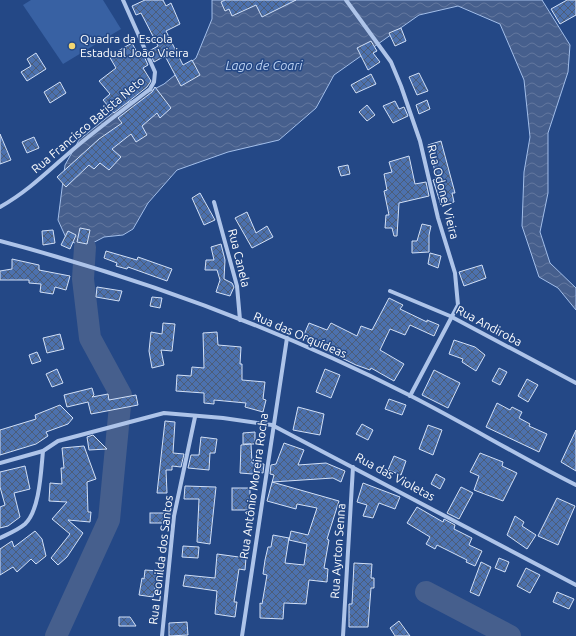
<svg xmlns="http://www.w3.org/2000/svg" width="576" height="636" viewBox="0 0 576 636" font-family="Ubuntu,sans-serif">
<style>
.grass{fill:#3861a3}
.water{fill:url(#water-waves);stroke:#a2beea}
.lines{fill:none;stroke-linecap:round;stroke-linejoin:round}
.river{stroke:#465f8d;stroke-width:22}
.building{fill:url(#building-cross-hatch);stroke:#d2e0f7}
.street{stroke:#aec4e9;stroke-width:4}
.poi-dot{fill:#f4d771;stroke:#244886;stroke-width:1.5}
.labels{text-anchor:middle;stroke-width:3;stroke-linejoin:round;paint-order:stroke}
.poi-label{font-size:12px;fill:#fff;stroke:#244886;text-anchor:start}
.street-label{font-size:12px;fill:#fff;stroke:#244886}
.water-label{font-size:13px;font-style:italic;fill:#b9cff0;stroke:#244886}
</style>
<defs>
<pattern id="water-waves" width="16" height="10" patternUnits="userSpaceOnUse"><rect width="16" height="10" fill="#465f8d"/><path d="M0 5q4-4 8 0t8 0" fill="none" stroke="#62779e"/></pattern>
<pattern id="building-cross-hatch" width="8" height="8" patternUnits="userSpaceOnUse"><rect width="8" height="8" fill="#4c71ae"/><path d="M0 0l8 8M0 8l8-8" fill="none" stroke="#4c5d78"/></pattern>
</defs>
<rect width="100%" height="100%" fill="#244886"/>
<!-- grass -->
<polygon class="grass" points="31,0 103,0 121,29 63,64 23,5"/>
<!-- water -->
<polygon class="water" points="212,0 542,0 570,45 568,72 548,133 548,193 540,232 550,263 576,288 576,310 558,288 539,277 522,226 524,172 530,137 524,80 500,24 458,6 419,15 334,75 316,108 279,140 228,152 177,170 148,203 133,229 123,235 104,237 85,247 67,240 58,220 65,165 79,140 120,107 164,84 196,58 212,19"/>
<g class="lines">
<!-- river -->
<g class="river">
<polyline points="426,592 510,636"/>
<polyline points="56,636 109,520 121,395 90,338 83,279 85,247"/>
</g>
</g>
<!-- building -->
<g class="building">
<polygon points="145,0 163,0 166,6 171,3 180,24 166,31 183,65 192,60 200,75 181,86 165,56 154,62 149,51 158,46 141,13 136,15 132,6"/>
<polygon points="225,0 296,0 262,17 256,5 232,16 229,9 225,11 221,2"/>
<polygon points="567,0 576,0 576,15 560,24 551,9"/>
<polygon points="401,28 406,41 395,46 389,33"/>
<polygon points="371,41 377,51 373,53 380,62 368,70 357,48"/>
<polygon points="132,43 139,56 143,54 148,65 143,68 151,81 147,87 114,113 103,100 110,94 99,81 116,68 109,56"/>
<polygon points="36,53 46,69 27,81 21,72 31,66 27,59"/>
<polygon points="419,73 428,91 417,95 409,77"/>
<polygon points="371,74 376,84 356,93 351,85"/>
<polygon points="60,82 66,93 50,103 44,92"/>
<polygon points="155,87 171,108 160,118 157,113 142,126 147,135 136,142 131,134 112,149 121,157 109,170 100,163 94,169 89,165 66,187 57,177 99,139 122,123 118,118 152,92"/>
<polygon points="427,100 430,109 419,114 416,105"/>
<polygon points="395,101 399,109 404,107 408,116 393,123 383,106"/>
<polygon points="367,105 375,115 367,121 359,112"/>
<polygon points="0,134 11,160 0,164"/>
<polygon points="34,137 39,148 27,153 22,142"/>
<polygon points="441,141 455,193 452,193 454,202 441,205 433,180 436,179 436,175 428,145"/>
<polygon points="409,156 415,184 426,182 429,196 399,203 397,236 394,236 392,228 385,228 386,215 389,215 384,191 387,190 384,174 392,172 389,162"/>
<polygon points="348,165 350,174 341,176 338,167"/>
<polygon points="200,193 215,220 204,225 192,198"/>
<polygon points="247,212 256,233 267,226 273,237 252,248 235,218"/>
<polygon points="422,224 431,226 429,235 429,252 412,253 412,241 417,241"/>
<polygon points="80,228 90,230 87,244 77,242"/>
<polygon points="53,230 55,243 43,245 42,231"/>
<polygon points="68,231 76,235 70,249 61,245"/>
<polygon points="221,244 225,260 224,279 232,283 234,287 230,296 216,292 220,280 217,270 205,270 206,260 214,260 211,247"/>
<polygon points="106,251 137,260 138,257 172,269 167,281 128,267 127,269 116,266 117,263 104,258"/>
<polygon points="430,253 441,256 438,268 428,264"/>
<polygon points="12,259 39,265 39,270 70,276 66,290 55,287 53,294 40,292 41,284 29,283 29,280 0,280 0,271 12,269"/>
<polygon points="482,265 486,278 464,286 459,272"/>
<polygon points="97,287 122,291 119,301 96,297"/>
<polygon points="152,297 162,298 160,308 150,306"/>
<polygon points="389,298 403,305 400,309 427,322 427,320 439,325 434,336 410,325 405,335 390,329 380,350 404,364 394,381 371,368 370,370 356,365 317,346 318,344 303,337 309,323 327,330 331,323 357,336 361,326 372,330"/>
<polygon points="163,323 175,324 172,351 161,350 164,365 152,368 149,351 151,332 162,334"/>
<polygon points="217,332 218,345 241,347 240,364 242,364 242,380 265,382 263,399 266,400 263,412 245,407 246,403 214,400 214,404 204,403 204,393 176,391 177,375 191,376 192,367 204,368 203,333"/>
<polygon points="60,334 64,349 47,353 43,338"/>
<polygon points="454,340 475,347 485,355 476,371 462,362 463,359 449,354"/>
<polygon points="37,352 41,361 32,364 29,355"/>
<polygon points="499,368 507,372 500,385 492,381"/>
<polygon points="57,369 63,383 52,387 46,374"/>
<polygon points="325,369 340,375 331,398 316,392"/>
<polygon points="434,370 460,383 448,408 422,395"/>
<polygon points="527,379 538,385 528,402 518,396"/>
<polygon points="92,388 94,395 92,397 108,394 109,400 136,395 138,405 91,414 88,402 67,407 64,395"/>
<polygon points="389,399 406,405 402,415 385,409"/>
<polygon points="497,403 510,410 512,407 522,412 519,418 530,424 529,426 547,434 539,452 486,427"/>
<polygon points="60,405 73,418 68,424 46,432 48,436 36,444 0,455 0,430 36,419 35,415"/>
<polygon points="298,407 324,414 320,435 293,430"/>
<polygon points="165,421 175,422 173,453 184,454 181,467 172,466 172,470 166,470 167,493 157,493"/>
<polygon points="362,424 373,430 368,440 356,434"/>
<polygon points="428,425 442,430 433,455 419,449"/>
<polygon points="576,430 576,471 561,462"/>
<polygon points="255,432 255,444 243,444 243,433"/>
<polygon points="93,435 107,449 89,450 87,437"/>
<polygon points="201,437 217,439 215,453 210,453 209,470 188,468 191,455 199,455"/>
<polygon points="284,443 304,450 298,465 326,463 345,471 341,482 333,478 272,482 339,501 327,539 329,540 324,568 328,569 327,582 309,580 306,604 284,603 283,619 260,618 260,603 262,604 267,575 263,574 265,560 268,547 271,547 273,535 289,538 285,563 304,565 307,544 289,540 291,531 308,535 317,508 297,504 296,509 267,501 274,475 270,474 271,465 276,464"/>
<polygon points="251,444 252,463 264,464 263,473 254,471 253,474 240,473 241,445"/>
<polygon points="84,446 96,479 87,482 88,512 91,512 90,522 68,520 83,533 67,557 58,565 51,558 70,534 52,519 67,502 49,501 50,483 62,484 61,468 64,468 62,448"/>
<polygon points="480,453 503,462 502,466 517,473 503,501 474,490 479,476 470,472"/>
<polygon points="394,456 406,461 401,475 388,470"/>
<polygon points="25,466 30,489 14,493 20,517 8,526 0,528 0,507 5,505 0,487 0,472"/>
<polygon points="436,474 445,479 440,489 431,484"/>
<polygon points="363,483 400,497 395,509 379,503 373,518 363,516 367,505 357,502"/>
<polygon points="185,486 216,487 210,544 197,542 199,499 184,499"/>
<polygon points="461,487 473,493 459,519 447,513"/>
<rect x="232" y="488" width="18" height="22"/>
<polygon points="557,498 575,506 558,545 538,536"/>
<polygon points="417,507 443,522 444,519 455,525 454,529 472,538 469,545 482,551 475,566 466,562 467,560 437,545 435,549 426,544 430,537 407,523"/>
<rect x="150" y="513" width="16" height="10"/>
<polygon points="515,516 524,522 522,526 536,535 527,549 507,535"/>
<polygon points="35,531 42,539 46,556 36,564 31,559 17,572 13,567 0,575 0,549 12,541 14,547"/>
<polygon points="183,546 199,547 198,558 182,557"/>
<polygon points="217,554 246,558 245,570 239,569 234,602 237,602 235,617 215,614 217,591 183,586 185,575 215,578"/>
<polygon points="499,558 509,562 505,572 495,568"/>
<polygon points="481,562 491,567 479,596 470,592"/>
<polygon points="354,563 372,564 371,578 374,578 374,588 371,588 368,627 349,627 349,604 352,604"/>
<polygon points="526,568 540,575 530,593 517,586"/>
<polygon points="145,570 159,571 153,597 139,595 142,578 144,579"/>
<polygon points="557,592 574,599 569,609 553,602"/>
<polygon points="119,617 130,617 136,626 119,626"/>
<polygon points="399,621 410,636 395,636 390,628"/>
<polygon points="187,622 188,635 169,636 169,623"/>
</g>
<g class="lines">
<!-- street -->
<g class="street">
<polyline points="346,0 391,62 401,86 420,141 438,218 455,273 458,305 410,396"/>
<polyline points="214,202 237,286 240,320"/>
<path d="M0,207C31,190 55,164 82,142C104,124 127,107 150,89L154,82L155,72L123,0"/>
<path d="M0,241C141,278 279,329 409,395C466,424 520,457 576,485"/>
<polyline points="390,291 450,316 576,383"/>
<polyline points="0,463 43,451 58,441 164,413 223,418 272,425 576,585"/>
<path d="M0,538C8,534 18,530 25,524C40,510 41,470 43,451"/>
<polyline points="162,636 174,516 195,417"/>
<polyline points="242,636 287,338"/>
<polyline points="343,636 353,467"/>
</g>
</g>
<!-- markers -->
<circle class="poi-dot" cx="72" cy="46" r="4"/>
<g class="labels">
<!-- poi labels -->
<g class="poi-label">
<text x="80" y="43">Quadra da Escola<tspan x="80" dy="14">Estadual João Vieira</tspan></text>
</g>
<!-- street labels -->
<g class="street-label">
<text transform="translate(88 125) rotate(-40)" y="4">Rua Francisco Batista Neto</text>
<text transform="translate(443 192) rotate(76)" y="4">Rua Odonel Vieira</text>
<text transform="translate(239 258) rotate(76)" y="4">Rua Canela</text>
<text transform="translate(489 326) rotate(28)" y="4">Rua Andiroba</text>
<text transform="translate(300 335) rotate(23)" y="4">Rua das Orquídeas</text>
<text transform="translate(395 477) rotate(28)" y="4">Rua das Violetas</text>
<text transform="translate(254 486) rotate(-82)" y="4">Rua Antônio Moreira Rocha</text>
<text transform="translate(338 551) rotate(-86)" y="4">Rua Ayrton Senna</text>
<text transform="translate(161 560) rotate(-83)" y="4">Rua Leonilda dos Santos</text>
</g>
<!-- water labels -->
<g class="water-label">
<text x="264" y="70">Lago de Coari</text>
</g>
</g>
</svg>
